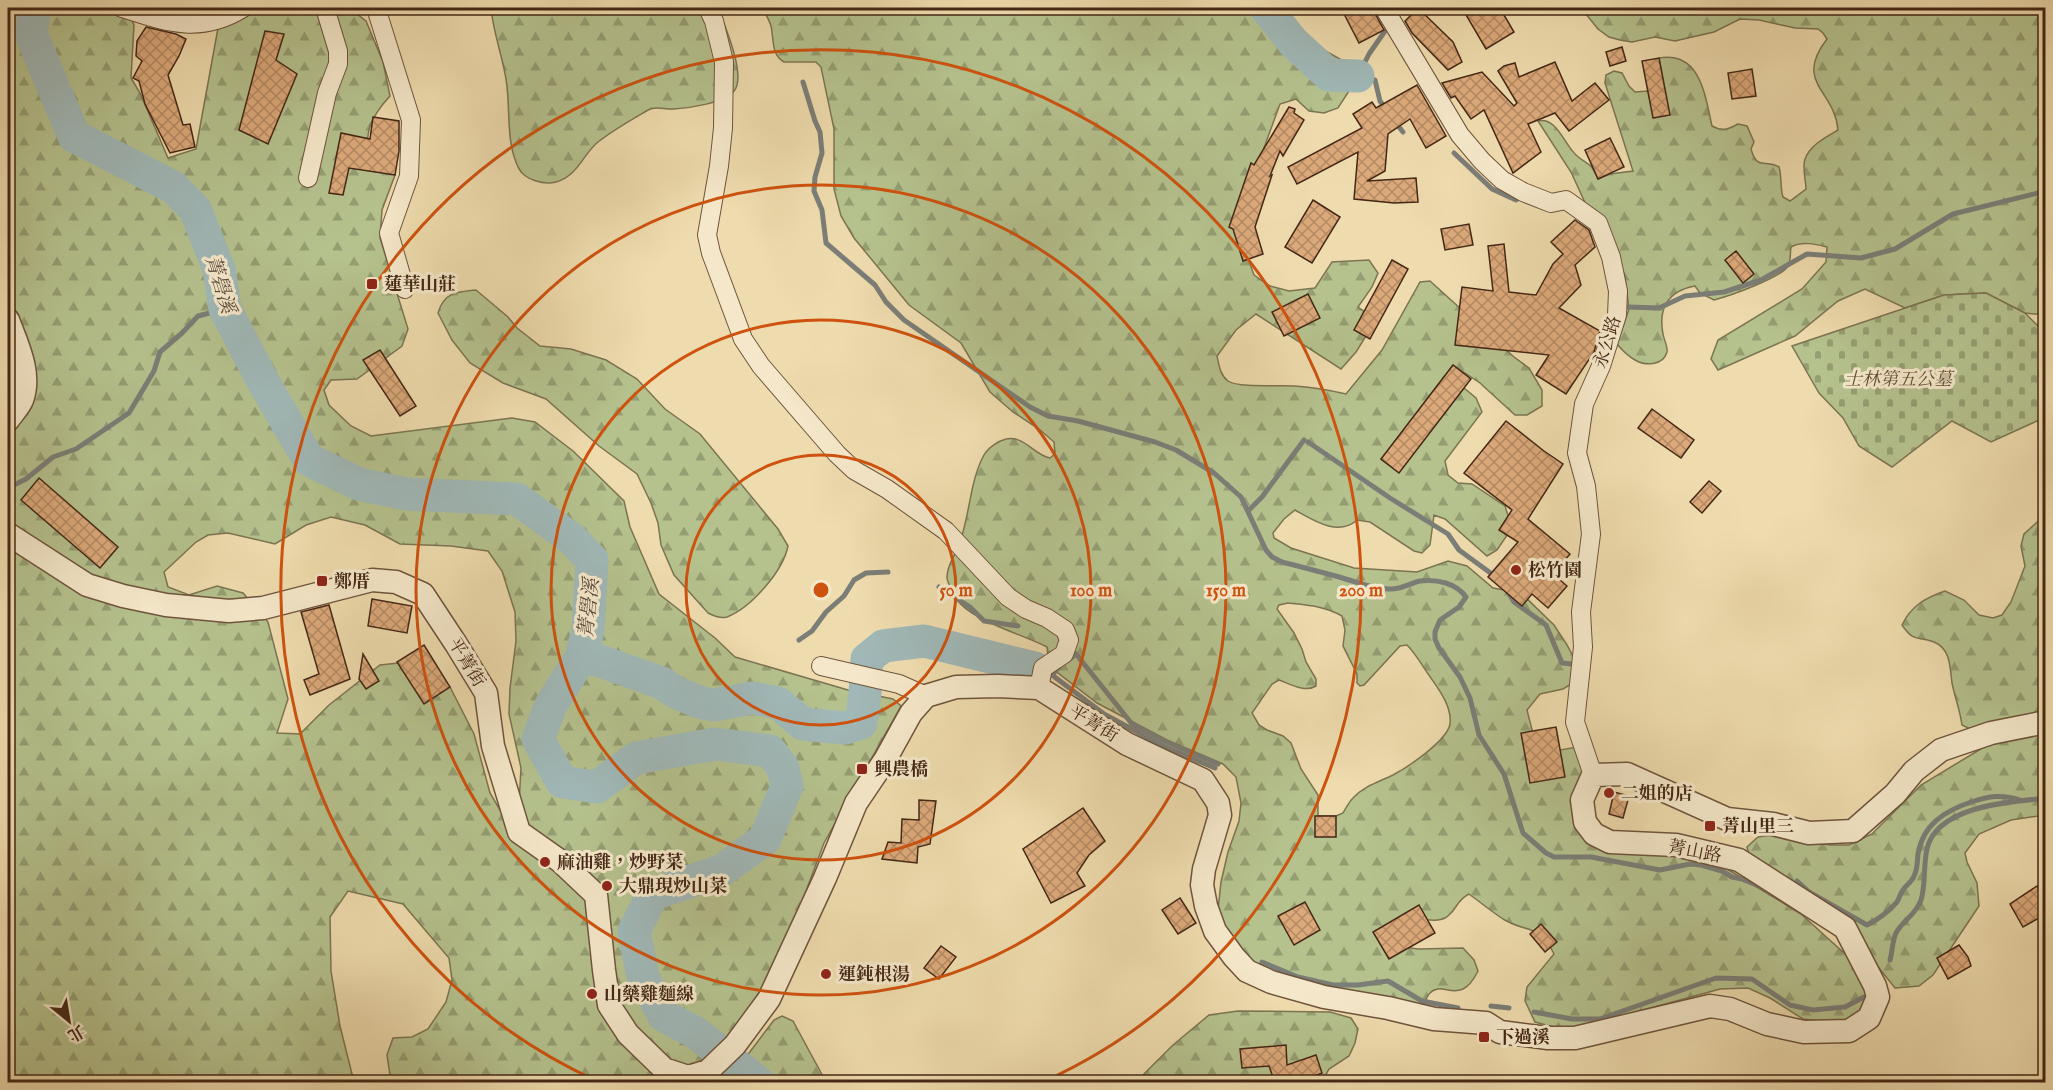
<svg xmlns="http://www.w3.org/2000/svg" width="2053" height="1090" viewBox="0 0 2053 1090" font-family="'IM FELL English','Noto Serif TC',serif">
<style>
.forest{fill:url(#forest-firs);stroke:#7c7452;stroke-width:1.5;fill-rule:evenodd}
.cemetery{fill:url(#cemetery-stones);stroke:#7c7452;stroke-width:1.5}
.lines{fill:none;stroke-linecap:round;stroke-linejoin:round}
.stream{stroke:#7b7e77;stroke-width:5}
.river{stroke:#a0b8b7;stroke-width:33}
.building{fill:url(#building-cross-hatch);stroke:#442716;stroke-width:1.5}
.minor-casing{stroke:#6f543c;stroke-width:20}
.tertiary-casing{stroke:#6f543c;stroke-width:25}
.minor{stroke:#f5e8ca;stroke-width:18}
.tertiary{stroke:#f5e8ca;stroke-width:22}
.ring{fill:none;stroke:#cf520e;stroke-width:3}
.poi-dot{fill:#8f2418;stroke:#f5e8ca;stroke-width:2}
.labels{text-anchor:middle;stroke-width:6;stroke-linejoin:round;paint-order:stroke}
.poi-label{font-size:18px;font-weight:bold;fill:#442716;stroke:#f5e8ca;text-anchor:start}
.street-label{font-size:18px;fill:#442716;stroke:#f5e8ca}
.park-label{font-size:18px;font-style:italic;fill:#604e34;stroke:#f5e8ca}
.water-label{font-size:20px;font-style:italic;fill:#5b4b3e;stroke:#f5e8ca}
.centre{fill:#cf520e;stroke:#f5e8ca;stroke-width:3}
.ring-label{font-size:18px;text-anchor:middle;font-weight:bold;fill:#cf520e;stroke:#f5e8ca;stroke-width:6;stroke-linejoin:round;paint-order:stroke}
</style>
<defs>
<pattern id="forest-firs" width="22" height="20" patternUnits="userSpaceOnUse" patternTransform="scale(1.5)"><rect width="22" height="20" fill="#b5c28e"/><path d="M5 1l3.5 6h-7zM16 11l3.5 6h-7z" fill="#959e73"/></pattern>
<pattern id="cemetery-stones" width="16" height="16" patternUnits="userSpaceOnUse" patternTransform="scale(1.5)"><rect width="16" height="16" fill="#b5c28e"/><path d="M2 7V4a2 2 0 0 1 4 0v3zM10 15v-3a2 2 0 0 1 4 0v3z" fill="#959e73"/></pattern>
<pattern id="building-cross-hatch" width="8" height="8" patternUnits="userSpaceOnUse" patternTransform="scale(1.5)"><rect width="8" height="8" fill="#dca97a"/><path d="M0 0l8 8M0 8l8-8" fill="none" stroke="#b48a63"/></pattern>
</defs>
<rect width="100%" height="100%" fill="#efdcae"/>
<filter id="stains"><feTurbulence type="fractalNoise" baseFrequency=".00333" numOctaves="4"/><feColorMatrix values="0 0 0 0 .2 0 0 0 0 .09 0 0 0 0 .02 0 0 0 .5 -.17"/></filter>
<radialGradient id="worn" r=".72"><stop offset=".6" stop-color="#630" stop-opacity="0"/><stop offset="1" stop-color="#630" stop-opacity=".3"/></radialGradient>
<!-- forest -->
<g class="forest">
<path d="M8,8H127L134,25L131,78L140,93L168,158L196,149L218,28L258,8H338L353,11L366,21L383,62L390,96C365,123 367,135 366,170L395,175L382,210L380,238L408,329L402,346L357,379L331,380L324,390L329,405L351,426L371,436L512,418L535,422L573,451L624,501L630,527L659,594L715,638L735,657L848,690L893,699L901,706L824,843L784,950L754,1001L730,1037L703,1060L691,1082H391L387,1055L393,1038L412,1037L428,1029L446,1002L452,980L449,958L403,904L348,891L330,917L331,971L340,1026L354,1082H8ZM331,517L365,525L400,544L451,546L488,551L502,571L515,612L516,641L510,688L509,714L521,768L519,803L500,810L490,793L474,734L450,687L408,662L380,665L329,705L300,734L277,733L288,699L268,622L243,593L217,586L189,595L168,587L164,572L196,542L208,535L228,533L275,544L306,525Z"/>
<path d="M491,8H718C724,24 747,76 734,91C725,103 689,108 674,109C665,110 656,105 648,110C631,120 613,130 598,142C583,154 578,176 556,182C544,185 525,180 519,169C505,142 511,108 506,79C502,55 493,31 491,8Z"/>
<path d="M762,8H1255L1266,18L1298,31L1313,44L1347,63L1349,91L1338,108L1324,113L1309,111L1296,99L1280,104L1246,197L1245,250L1254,275L1270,286L1289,291L1315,288L1332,262L1369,260L1378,273L1372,287L1358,307L1376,320L1356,352L1341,369L1256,314L1236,330L1217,356C1219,365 1220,375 1228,381C1238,388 1280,385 1294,386C1312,387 1329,390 1346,394L1382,350L1420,282L1430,281L1514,357L1529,368L1542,390V406L1527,415H1515L1480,383L1453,365L1381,459L1399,472L1464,388L1476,398L1482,412L1445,461L1448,475L1458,483L1472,484L1505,506L1512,528L1497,550L1487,556L1445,519L1434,515L1430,545L1422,553L1414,551L1370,522L1357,520C1338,537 1313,520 1295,510L1284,519L1273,533L1274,538L1291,548L1354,568L1417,572L1448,561L1467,566L1493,588L1521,593L1554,625L1567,645L1575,660L1571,684L1563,689L1540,694L1527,710L1538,754L1577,747L1586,774L1574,812L1653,852L1719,864L1788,906L1801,914L1855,963L1868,994L1862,1009L1847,1021L1829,1022L1803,1019L1770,998L1748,988L1720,989L1581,1027L1557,1028L1535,1022L1525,1001L1527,987L1554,954C1539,923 1528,934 1503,919C1491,911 1480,902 1469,894C1457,900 1458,907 1449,915C1441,924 1422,919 1411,918L1396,946L1418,949L1463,948L1474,960L1478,971C1460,1008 1443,979 1430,993C1426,997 1424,1005 1421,1010L1269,979L1233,945L1218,910L1221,882L1228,852L1239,821L1241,803L1236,777L1223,764L1167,740L1097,703L1049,666L1047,647C1022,634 969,620 956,598C953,592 947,583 947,577C947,566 954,557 958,547C970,519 969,482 984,455C988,448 998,441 1006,439C1024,435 1034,455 1050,458L1055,454L1054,442L1039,429L1013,412L990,392L961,343L909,305L854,238L841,216L834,189V129L821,67L816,62H784C771,55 774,39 771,26C769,19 765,13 762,8ZM1288,603C1308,605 1325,606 1342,616L1345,630L1343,646L1357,674V683L1360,686L1364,685L1400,646L1407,645C1416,654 1423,667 1431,678C1440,691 1452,707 1450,724C1447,741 1408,767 1393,775C1379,782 1364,786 1353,798C1349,802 1346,808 1343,813L1336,816H1318V795L1301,769L1291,743L1283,736L1267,730L1259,725L1252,713L1272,684L1279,680C1290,684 1305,693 1316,686V679L1306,662L1302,649L1294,633L1277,609L1279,605Z"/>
<path d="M1581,8H2045V315L2025,313L1986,293L1944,295L1905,308L1865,289L1838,301L1795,336L1718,370L1711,359L1718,340L1802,289L1826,262L1827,247C1815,244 1801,241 1791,247C1790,253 1791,262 1788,266C1781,278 1729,296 1714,300L1700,293L1695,286C1668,291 1658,308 1663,334C1664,340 1668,347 1667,352C1663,366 1645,366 1635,360C1628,356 1622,350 1617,344L1629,309L1625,278L1611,233L1587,207L1571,172L1538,121C1557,117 1564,144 1576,155C1589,167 1589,159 1598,179L1610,174L1633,171L1605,83L1606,75L1614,71L1622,73L1629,86L1635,92L1648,91L1654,118L1669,115L1659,58C1701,51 1705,96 1712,126C1722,132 1729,129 1738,124L1747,126L1754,142L1751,149C1757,171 1765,159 1779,167C1782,177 1780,188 1783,197L1790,201L1806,189C1806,181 1802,167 1805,159C1810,145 1826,137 1838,130C1835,90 1793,83 1827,39L1823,33L1818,29L1795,28L1759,20L1740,19L1714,32L1675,41L1655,37L1632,42L1620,40L1609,37L1598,29Z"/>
<path d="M476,290L508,317L517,328L540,346L571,349L606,360L637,379L665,409L700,434L778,529L788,546C783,571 751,608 727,617C721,619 714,616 708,613L674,575L661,545L658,523L651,503L637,474L599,446L546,399L503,383L470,363L452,340L438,313C444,292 457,292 476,290Z"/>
<path d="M2045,515V714L1984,724L1970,729L1962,725C1960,710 1955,698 1952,683C1950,668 1951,649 1934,642C1917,635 1915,644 1902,625C1911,606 1925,598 1945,591L1964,600L1979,615L1993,618L2002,615L2011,602L2025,566L2021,546L2024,534Z"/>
<polygon points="2045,733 2045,822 2038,816 2011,820 1979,834 1965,853 1967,862 1977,883 1979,906 1933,975 1919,986 1895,988 1867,953 1749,855 1747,847 1758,837 1772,835 1830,845 1849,845 1872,834 1921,785 1984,747 2007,739"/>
<polygon points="1238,1011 1330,1012 1351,1018 1358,1029 1355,1043 1349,1056 1329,1069 1322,1082 1136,1082 1173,1045 1209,1015"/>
<polygon points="782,1016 793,1021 826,1082 727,1082 774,1020"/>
</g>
<!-- cemetery -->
<polygon class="cemetery" points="1986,293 2025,313 2045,333 2045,429 2037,421 1991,442 1952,421 1892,467 1859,446 1843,418 1819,393 1792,346 1944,295"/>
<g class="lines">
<!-- stream -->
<g class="stream">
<polyline points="1385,31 1369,54 1358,76 1375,80 1380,101 1386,109"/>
<path d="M803,82L815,121L820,132L822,153L815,177L814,191L822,210L826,243L875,285L886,302L904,320L1030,407L1048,416L1078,421L1155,442L1176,450L1214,473L1241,497L1266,550L1272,557L1282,562C1305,568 1327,573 1349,580C1362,584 1375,589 1389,589C1401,590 1410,583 1420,581C1437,579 1456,583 1466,597L1459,607L1440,620L1435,632V639L1439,648L1460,677L1470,698L1479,735L1504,774L1523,833L1546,853L1554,857H1591L1660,870L1690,864L1701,865L1722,871L1732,877L1742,879L1768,890"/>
<polyline points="1395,122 1403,132"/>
<polyline points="1454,153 1492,189 1516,200"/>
<polyline points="1627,307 1659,308 1685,296 1724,292 1761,280 1807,254 1861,258 1895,249 1953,214 2046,191"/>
<polyline points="1308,442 1390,498 1448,534 1459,550 1496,577"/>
<polyline points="8,488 26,479 53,457 76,449 129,413 154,371 160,352 182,333 198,316 225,309"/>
<polyline points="1248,511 1262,497 1304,440"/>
<polyline points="939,587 970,607 984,621 1018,626"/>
<polyline points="1507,591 1514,602 1546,625 1562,663 1572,664"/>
<polyline points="799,640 812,631 826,612 844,596 854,580 866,573 888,572"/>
<polyline points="1067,661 1076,654 1132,724 1166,742 1218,764"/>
<polyline points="1059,667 1052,675 1104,714 1163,746 1215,768"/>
<path d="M1795,884L1797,881L1809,892L1867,925C1877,920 1889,911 1897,902C1899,899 1900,894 1903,890C1906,885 1912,882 1914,876C1918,868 1917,862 1918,854C1923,824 1945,811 1971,802C1989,796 2002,794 2020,800"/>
<path d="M1890,960C1892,953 1893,938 1896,933C1902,921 1916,915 1921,900C1926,884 1923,866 1927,849C1936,808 2004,802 2038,799L2046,803"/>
<polyline points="1262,962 1298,977 1333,985 1358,985 1388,981 1422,1001 1458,1008"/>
<polyline points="1491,1006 1509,1008"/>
<polyline points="1534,1012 1572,1019 1600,1019 1716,978 1752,979 1790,1005 1813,1010 1845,1007 1864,997"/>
</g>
<!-- river -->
<g class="river">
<polyline points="35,8 31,34 74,136 173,187 195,209 219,269 225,309 265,385 309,460 359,484 406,494 517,499 572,539 592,560 588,631 580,659 551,705 538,739 562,782 597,787 636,758 715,744 770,751 783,768 787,786 765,839 721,871 653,894 634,931 643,977 664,1016 696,1033 758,1082"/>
<polyline points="1266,8 1293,42 1329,75 1358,76"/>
<polyline points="580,659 597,660 662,683 677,693 702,703 715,705 752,698 778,703 803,724 845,728 861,723 865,693 867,659 883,646 924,641 1035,668"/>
</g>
</g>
<!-- building -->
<g class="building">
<polygon points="1341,8 1372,8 1384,30 1359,43"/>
<polygon points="1418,8 1453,42 1462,62 1448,70 1412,33 1405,21"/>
<polygon points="1462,8 1500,8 1514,32 1486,49"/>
<polygon points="146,27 176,34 186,39 179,56 168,75 183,125 190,124 195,147 170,153 145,104 139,81 133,78 142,61 136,56 137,41"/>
<polygon points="265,31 284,34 276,60 297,74 268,144 239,130"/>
<polygon points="1622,47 1626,61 1610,66 1606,52"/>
<polygon points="1659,58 1670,115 1653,118 1642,61"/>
<polygon points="1555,62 1572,101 1595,83 1609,100 1569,131 1555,113 1528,124 1541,152 1513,173 1484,110 1471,119 1455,96 1451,98 1442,83 1482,72 1514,106 1517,103 1498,71 1504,66 1515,63 1519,77"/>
<polygon points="1752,69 1756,96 1732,99 1728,73"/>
<polygon points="1417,85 1446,136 1426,148 1410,119 1388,134 1385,171 1367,181 1416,178 1418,202 1394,203 1354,199 1358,152 1297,184 1288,167 1362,128 1353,114 1372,102 1376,108"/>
<polygon points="1289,107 1295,109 1294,113 1304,120 1283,156 1280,151 1270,176 1272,175 1255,227 1263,254 1243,261 1233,229 1229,227 1251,163 1254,165"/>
<polygon points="373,117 399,121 399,151 395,175 349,168 343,195 329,193 341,133 370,139"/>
<polygon points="1610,138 1624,167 1598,179 1585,150"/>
<polygon points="1313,200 1340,217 1312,263 1285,247"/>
<polygon points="1575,220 1589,230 1595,247 1575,265 1581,285 1559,308 1600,331 1594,352 1566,394 1536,375 1549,355 1455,345 1462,287 1493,291 1488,246 1504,244 1509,292 1536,295 1553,264 1563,254 1551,242"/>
<polygon points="1469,224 1473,245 1445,250 1441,229"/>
<polygon points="1736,251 1754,274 1743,283 1725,260"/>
<polygon points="1392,260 1408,269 1370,339 1354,330"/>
<polygon points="1308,294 1320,318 1284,336 1272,312"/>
<polygon points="380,350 416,406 400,416 363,360"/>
<polygon points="1453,365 1471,379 1399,473 1381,459"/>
<polygon points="1652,409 1694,440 1681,458 1638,428"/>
<polygon points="1506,421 1544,451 1563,464 1528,519 1570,554 1553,574 1567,586 1548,608 1532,594 1522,606 1488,577 1518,542 1499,530 1512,510 1464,473"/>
<polygon points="39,478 118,547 100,568 21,500"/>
<polygon points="1709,481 1721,491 1702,513 1690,502"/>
<polygon points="372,599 412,606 407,633 368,626"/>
<polygon points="329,605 350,679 310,695 304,680 319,674 301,612"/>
<polygon points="424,645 450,687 424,704 397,662"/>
<polygon points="363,654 379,681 366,689 359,679"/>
<polygon points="1556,727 1565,777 1530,783 1521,733"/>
<polygon points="1614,792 1629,796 1623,818 1609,814"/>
<polygon points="919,800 936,801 930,844 918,847 917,863 882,859 888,842 901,843 902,819 919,820"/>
<polygon points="1083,808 1105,841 1089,855 1077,873 1085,886 1051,903 1023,849"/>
<rect x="1315" y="816" width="21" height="21"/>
<polygon points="2037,886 2046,900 2046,914 2023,927 2010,904"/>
<polygon points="1180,898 1196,923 1178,934 1162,910"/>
<polygon points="1305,902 1320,930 1294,945 1278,916"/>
<polygon points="1419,905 1435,933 1389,959 1373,932"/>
<polygon points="1541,924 1557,942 1545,952 1530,934"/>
<polygon points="1959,945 1968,957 1971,966 1948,979 1937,958"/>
<polygon points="941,946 956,957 939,979 924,968"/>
<polygon points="1286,1045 1287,1065 1316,1055 1322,1073 1297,1083 1275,1083 1269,1066 1242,1068 1240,1049"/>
</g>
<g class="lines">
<!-- minor casing -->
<g class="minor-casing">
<g id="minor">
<path d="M122,8C166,22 200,35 243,8"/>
<polyline points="376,8 411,120 409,176 389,233 405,289"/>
<polyline points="708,8 714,21 724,62 723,128 719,166 707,235 711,253 743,339 761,366 837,454 854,470 887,489 946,531 1008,597 1026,609 1047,618 1065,630 1069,640 1064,654 1043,668 1039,688"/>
<polyline points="1384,8 1460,135 1482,161 1502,180 1523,192 1551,203 1566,200 1598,223 1611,257 1618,291 1617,315 1601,366 1584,404 1577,453 1586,486 1591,534 1581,612 1583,647 1575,722 1593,775"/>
<polyline points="308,178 327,93 338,64 338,51 325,8"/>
<polyline points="821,666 899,684 926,696"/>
</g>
</g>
<!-- tertiary casing -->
<g class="tertiary-casing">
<g id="tertiary">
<path d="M8,320C17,344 32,374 22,400C19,407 12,414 8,420"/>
<polyline points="8,534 87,585 123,596 166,605 229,611 263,608 372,580 396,582 423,594 456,644 486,693 493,746 519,832 560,861 596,895 604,970 609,1005 628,1034 664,1069 688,1077 708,1071 735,1045 769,999 825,878 856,803 885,760 911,713 926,696 956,687 998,686 1039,688 1127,744 1203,780 1218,803 1220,815 1204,869 1202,885 1206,906 1215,931 1234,957 1247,971 1271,982 1324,997 1388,1008 1434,1019 1486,1023 1500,1032 1548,1038 1575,1038 1710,1006 1730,1009 1767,1024 1804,1032 1849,1031 1869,1018 1878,997 1875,986 1845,928 1739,860 1676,845 1610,842 1594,834 1585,822 1582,800 1593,775 1627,774 1727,819 1773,824 1809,833 1853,831 1895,794 1914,771 1941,750 1991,733 2046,722"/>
</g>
</g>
<!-- minor -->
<use href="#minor" class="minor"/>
<!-- tertiary -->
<use href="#tertiary" class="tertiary"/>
</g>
<!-- distance rings -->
<g class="ring">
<circle cx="821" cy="590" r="135"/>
<circle cx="821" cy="590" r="270"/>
<circle cx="821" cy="590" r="405"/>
<path d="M597 1081A540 540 0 1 1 1045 1081"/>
</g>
<!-- markers -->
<g class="poi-dot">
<rect x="366" y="278" width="12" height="12" rx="3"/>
<circle cx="1516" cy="570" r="6"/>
<rect x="316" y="575" width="12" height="12" rx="3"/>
<rect x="856" y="763" width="12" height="12" rx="3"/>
<circle cx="1609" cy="793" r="6"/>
<rect x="1704" y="820" width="12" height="12" rx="3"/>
<circle cx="545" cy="862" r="6"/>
<circle cx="607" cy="886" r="6"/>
<circle cx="826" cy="974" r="6"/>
<circle cx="592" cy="994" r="6"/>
<rect x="1478" y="1031" width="12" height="12" rx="3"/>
</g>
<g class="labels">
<!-- poi labels -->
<g class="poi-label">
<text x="384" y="290">蓮華山莊</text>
<text x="1528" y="576">松竹園</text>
<text x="334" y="587">鄭厝</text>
<text x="874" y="775">興農橋</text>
<text x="1621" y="799">二姐的店</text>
<text x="1722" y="832">菁山里三</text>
<text x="557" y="868">麻油雞，炒野菜</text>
<text x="619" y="892">大鼎現炒山菜</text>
<text x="838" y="980">運鈍根湯</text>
<text x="604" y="1000">山藥雞麵線</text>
<text x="1496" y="1043">下過溪</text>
</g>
<!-- street labels -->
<g class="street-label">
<text transform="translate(1607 342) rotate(-73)" y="6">永公路</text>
<text transform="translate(467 662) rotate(59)" y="6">平菁街</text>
<text transform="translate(1094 723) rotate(32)" y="6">平菁街</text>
<text transform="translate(1695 851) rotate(11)" y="6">菁山路</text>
</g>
<!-- park labels -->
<g class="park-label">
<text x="1898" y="385">士林第五公墓</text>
</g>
<!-- water labels -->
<g class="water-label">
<text transform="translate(221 284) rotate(73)" y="7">菁礐溪</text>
<text transform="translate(588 608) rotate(-84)" y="7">菁礐溪</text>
</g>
</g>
<circle cx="821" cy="590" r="9" class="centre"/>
<g class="ring-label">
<text x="956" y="596">50 m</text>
<text x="1091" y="596">100 m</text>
<text x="1226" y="596">150 m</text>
<text x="1361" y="596">200 m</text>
</g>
<!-- margin -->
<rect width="2053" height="1090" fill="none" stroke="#efdcae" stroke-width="30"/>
<rect x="9" y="9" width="2035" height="1072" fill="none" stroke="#442716" stroke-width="3"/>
<rect x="15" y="15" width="2023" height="1060" fill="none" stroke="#442716" stroke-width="1.5"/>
<!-- north arrow -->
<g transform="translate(69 1021) rotate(150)" stroke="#f5e8ca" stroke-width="4.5" paint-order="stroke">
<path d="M0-4.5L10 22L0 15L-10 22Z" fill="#442716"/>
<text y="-9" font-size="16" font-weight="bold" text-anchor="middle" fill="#442716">北</text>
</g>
<rect width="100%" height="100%" filter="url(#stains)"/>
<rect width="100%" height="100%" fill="url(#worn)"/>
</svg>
